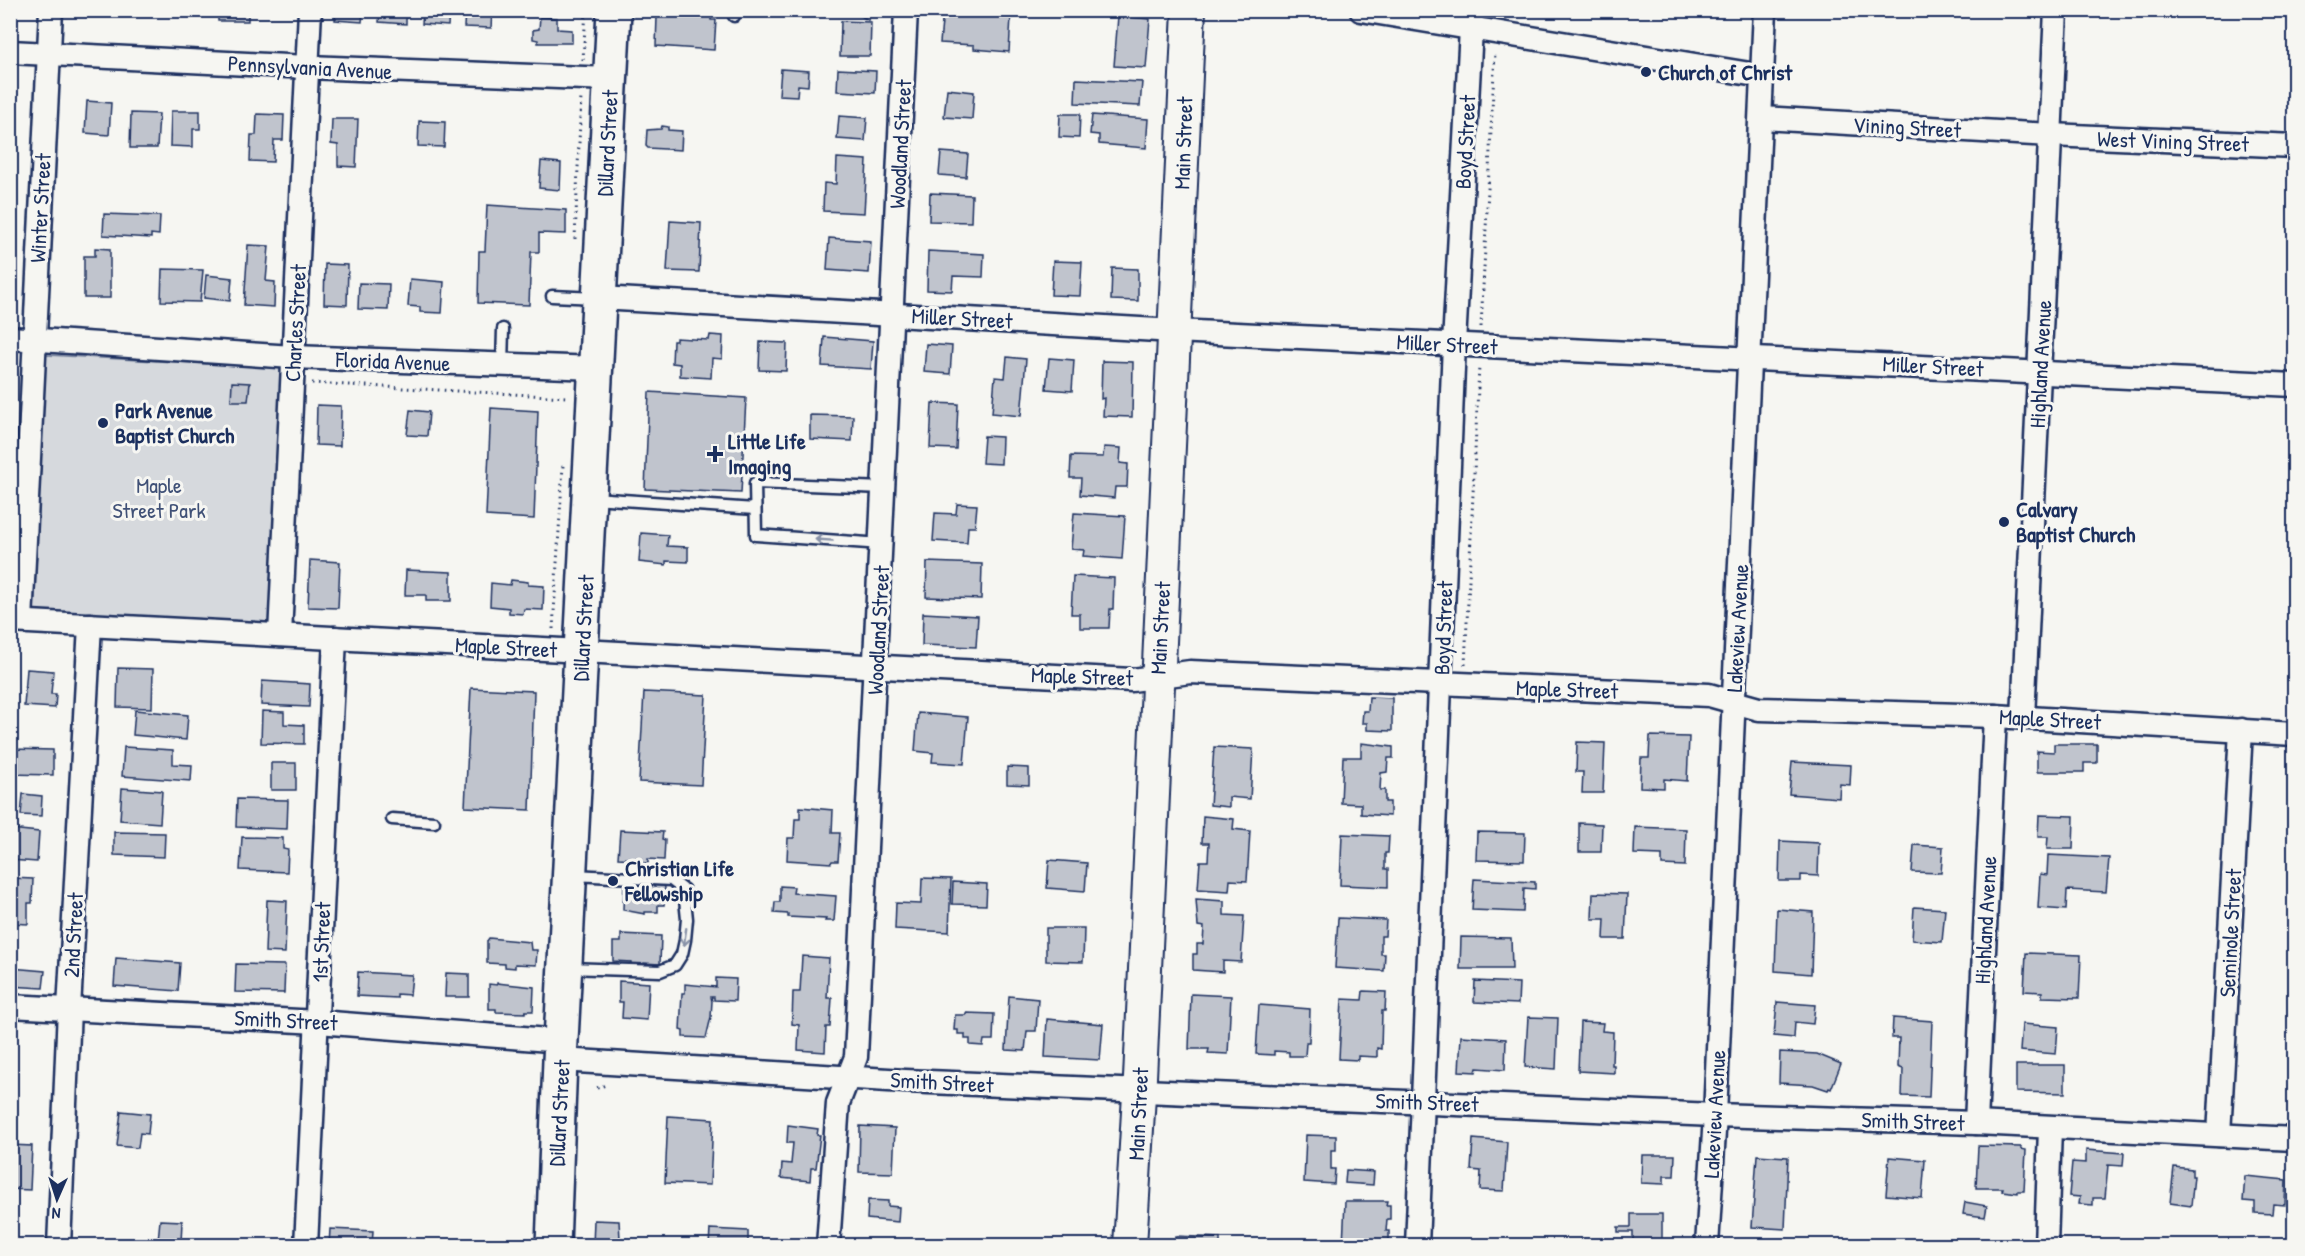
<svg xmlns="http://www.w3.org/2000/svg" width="2305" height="1256" viewBox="0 0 2305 1256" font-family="'Patrick Hand',sans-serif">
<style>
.green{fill:#d6d9dd;stroke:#78849e;stroke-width:1.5}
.building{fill:#c0c4cd;stroke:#1b2f5e;stroke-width:1.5}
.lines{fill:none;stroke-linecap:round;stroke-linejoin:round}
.service-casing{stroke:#1b2f5e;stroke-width:15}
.minor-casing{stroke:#1b2f5e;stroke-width:27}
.secondary-casing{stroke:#1b2f5e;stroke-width:36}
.primary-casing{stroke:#1b2f5e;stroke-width:38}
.path{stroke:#1b2f5e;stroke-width:3;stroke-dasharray:1.5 4.5;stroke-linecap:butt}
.service{stroke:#f6f6f2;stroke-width:10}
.minor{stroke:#f6f6f2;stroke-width:22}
.secondary{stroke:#f6f6f2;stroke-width:32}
.primary{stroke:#f6f6f2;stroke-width:33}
.oneway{stroke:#8892a8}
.poi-dot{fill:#1b2f5e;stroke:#f6f6f2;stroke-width:2}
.labels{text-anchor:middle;stroke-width:6;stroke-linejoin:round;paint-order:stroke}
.street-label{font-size:22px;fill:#1b2f5e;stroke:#f6f6f2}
.poi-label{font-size:22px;font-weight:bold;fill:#1b2f5e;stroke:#f6f6f2;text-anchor:start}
.park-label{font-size:22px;fill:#405177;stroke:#f6f6f2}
</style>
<rect width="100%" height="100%" fill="#f6f6f2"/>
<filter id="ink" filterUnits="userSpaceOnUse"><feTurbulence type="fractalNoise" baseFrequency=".0167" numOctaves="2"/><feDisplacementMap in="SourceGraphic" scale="12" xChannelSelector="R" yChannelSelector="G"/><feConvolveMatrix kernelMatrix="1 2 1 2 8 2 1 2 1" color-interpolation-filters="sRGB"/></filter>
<g filter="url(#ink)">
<!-- green -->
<polygon class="green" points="46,355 286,368 273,624 34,612"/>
<!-- building -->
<g class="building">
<rect x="218" y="10" width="30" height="11"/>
<polygon points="336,10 363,10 362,22 335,20"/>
<polygon points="380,10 406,10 406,24 379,22"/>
<polygon points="423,10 449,10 448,26 422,24"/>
<polygon points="465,10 492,10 491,28 464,27"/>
<polygon points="662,10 711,10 711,20 716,20 714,50 656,46 657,17 662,17"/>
<polygon points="850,10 873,10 868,20"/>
<polygon points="943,11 1011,16 1009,52 974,49 974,45 940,43"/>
<polygon points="1118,16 1150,19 1146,68 1114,66"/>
<polygon points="540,17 557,18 557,29 572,30 572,43 538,43 538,40 533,39 533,30 539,29"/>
<polygon points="841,21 871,22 870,56 840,56"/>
<polygon points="781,69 809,71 808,86 798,85 797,96 779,95"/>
<polygon points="838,69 876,71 875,93 837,91"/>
<polygon points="1076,79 1142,82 1140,106 1075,103"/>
<polygon points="947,89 974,92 972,119 944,117"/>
<polygon points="87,101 111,103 109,135 85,133"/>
<polygon points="171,111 200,111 200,129 193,129 193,147 170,146"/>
<polygon points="131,113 159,114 157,148 130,148"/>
<polygon points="257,114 284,115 283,140 274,140 273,162 250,161 251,135 256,135"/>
<polygon points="1060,114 1080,114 1079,138 1059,137"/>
<polygon points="1092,115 1148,119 1146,148 1099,144 1099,135 1090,134"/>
<polygon points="839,116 867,118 865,141 837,139"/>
<polygon points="332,119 358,119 356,167 338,166 338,145 331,144"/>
<polygon points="419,121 445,122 444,147 418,146"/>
<polygon points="662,126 668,127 668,130 682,131 681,150 648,148 646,146 647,130 661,129"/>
<polygon points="941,152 968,154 966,177 939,175"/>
<polygon points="837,158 867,160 864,213 823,211 824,183 836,184"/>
<polygon points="541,161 561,163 560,190 539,188"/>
<polygon points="930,193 972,195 971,222 929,221"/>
<polygon points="487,205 566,210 566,234 539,233 539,252 531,252 529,305 478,303 479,251 485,251"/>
<polygon points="104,214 160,216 159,235 151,234 151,238 103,235"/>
<polygon points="670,221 701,223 699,272 667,271"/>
<polygon points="829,238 871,241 869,273 827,270"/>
<polygon points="248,245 269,246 266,281 275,282 274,307 244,305"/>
<polygon points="95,248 110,249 110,298 84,298 84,256 95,256"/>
<polygon points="928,251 984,254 983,277 953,276 952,291 927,290"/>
<polygon points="1053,261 1082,262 1080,296 1051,295"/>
<polygon points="325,264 348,265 347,305 324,304"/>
<polygon points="1112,268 1138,269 1138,301 1111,300"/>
<polygon points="162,269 203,270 200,302 161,301"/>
<polygon points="206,275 232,278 230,301 204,298"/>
<polygon points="410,279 444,282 442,313 420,312 420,307 408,306"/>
<polygon points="359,283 389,284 388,310 358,309"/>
<polygon points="710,335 723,336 722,359 712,358 711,378 680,376 680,364 672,363 673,341 676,341 676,338 709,340"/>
<polygon points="824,337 873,341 871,369 822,366"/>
<polygon points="760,342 787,343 786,371 759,370"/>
<polygon points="926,344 952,346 950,374 924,372"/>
<polygon points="1007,357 1026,359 1021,416 992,413 995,377 1005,378"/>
<polygon points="1049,358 1074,360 1072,391 1046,389"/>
<polygon points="1102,361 1133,362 1132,417 1103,416 1104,398 1101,399"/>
<polygon points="232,382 250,383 248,401 231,401"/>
<polygon points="649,392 746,398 741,493 645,489"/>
<polygon points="932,403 958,404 956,449 930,448"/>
<polygon points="317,405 341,406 340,446 316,445"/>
<polygon points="491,408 538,411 534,519 486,516"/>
<polygon points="410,410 429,412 427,436 407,435"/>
<polygon points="810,415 853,416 852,441 810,439"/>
<polygon points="984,436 1002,437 1001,464 982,463"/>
<polygon points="1104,447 1121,448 1120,463 1128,464 1127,487 1115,487 1114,498 1080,495 1081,478 1070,478 1071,456 1103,457"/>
<polygon points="957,504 977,505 975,527 968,527 967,543 933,541 935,513 956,514"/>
<polygon points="1074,513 1125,516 1122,559 1083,556 1084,550 1071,549"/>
<polygon points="641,533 668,535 667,546 688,547 688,562 666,561 666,565 639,562"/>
<polygon points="310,560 340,562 338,608 308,607"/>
<polygon points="927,562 982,564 981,599 926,597"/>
<polygon points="406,570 451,572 451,601 426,601 426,595 405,595"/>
<polygon points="1073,576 1114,578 1113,609 1110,609 1109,628 1080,628 1080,614 1071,614"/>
<polygon points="511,580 528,582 528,585 544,586 543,610 524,609 523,614 509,613 509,608 490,606 491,583 510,585"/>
<polygon points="923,613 978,616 976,647 922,645"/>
<polygon points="118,668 153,669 152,708 117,707"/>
<polygon points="27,669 53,671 51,694 56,694 55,708 24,706"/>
<polygon points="262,681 310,684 309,707 261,705"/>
<polygon points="471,688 534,691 530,810 465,807"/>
<polygon points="644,692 706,695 701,785 639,782"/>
<polygon points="1369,697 1392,698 1392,731 1367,730 1367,723 1362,723 1363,711 1368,711"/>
<polygon points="135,710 188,715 186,740 133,735"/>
<polygon points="262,711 284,712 284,724 304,725 304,744 261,743"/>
<polygon points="918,713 968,717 964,764 932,762 933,753 915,751"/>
<polygon points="1650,736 1689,737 1687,781 1664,779 1664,788 1640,787 1641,758 1649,758"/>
<polygon points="1577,742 1605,743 1603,793 1582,793 1583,772 1576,772"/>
<polygon points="1361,743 1393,747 1393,758 1388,758 1387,772 1381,773 1380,790 1385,790 1385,802 1390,802 1390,816 1361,814 1361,804 1341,803 1343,757 1361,757"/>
<polygon points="2054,744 2097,744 2097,763 2084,763 2084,772 2037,772 2037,751 2054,752"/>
<polygon points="124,747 173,750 173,764 192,765 191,781 122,776"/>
<polygon points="1214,747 1253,749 1250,799 1229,797 1229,807 1210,805"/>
<polygon points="10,749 53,750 53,775 10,774"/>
<polygon points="1792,762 1851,765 1850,785 1840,784 1839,798 1789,794"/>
<rect x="271" y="763" width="25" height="27"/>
<polygon points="1007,767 1029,768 1029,785 1007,784"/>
<polygon points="122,788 162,791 160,823 120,820"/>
<polygon points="23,794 42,796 41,816 21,815"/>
<polygon points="237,799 288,800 287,829 236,827"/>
<polygon points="800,807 833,810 832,833 840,833 838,861 832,861 831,863 787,860 788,838 794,838 795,819 800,819"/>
<polygon points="2039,815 2074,816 2073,849 2047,849 2048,837 2038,837"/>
<polygon points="1203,816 1234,819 1233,829 1250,831 1247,881 1230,880 1229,891 1198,889 1200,861 1208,861 1209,843 1202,843"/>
<polygon points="1579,823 1602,824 1601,852 1579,852"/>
<polygon points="1635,827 1686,829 1685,866 1662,865 1662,855 1634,854"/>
<polygon points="10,829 39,832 37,862 10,860"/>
<polygon points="620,830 663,832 662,839 665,840 664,860 648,859 648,863 637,863 637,859 618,858"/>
<polygon points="114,832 165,833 164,857 114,855"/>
<polygon points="1477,832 1525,833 1524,861 1476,860"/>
<polygon points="1342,834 1389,836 1388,853 1385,853 1385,869 1388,869 1388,887 1340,885"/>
<polygon points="242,837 283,838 283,849 288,850 287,872 240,870"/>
<polygon points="1780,841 1819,843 1818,876 1801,875 1801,881 1779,881"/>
<polygon points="1914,845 1943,847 1941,873 1912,872"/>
<polygon points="2048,855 2109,858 2106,892 2067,890 2066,910 2038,908 2040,874 2047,875"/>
<polygon points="1049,860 1087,863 1085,891 1047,888"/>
<polygon points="10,878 33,879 32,903 28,903 28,924 10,923"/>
<polygon points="922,878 951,879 949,932 895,929 896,903 921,904"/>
<polygon points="1474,879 1535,882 1535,889 1524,888 1523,912 1472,910"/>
<polygon points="624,882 665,885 664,905 658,905 658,912 645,912 645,914 623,910"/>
<polygon points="953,882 987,884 986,905 952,904"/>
<polygon points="780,886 794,887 793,893 836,896 834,921 825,921 826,919 788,917 788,914 774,913 775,902 780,902"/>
<polygon points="1593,893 1627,894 1625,939 1604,939 1605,919 1592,919"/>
<polygon points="1196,899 1224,901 1224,915 1244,916 1241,962 1223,961 1223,972 1193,970 1193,954 1197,954 1197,944 1203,944 1204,927 1198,926"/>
<polygon points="267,900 287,901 285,953 265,952"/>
<polygon points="1914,907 1945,909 1942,942 1912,940"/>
<polygon points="1777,909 1813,912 1811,974 1775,971"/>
<polygon points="1338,918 1386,920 1385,936 1381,936 1381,954 1385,954 1384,971 1335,968"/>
<polygon points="1046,928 1084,928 1083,962 1046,961"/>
<polygon points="621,934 661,936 660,964 644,963 644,967 631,965 631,962 613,961 613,942 621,942"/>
<polygon points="1461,937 1511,938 1512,969 1460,969"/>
<polygon points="489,938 530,942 531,950 537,950 536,965 515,964 515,968 505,967 505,964 487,963 487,941"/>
<polygon points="2026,953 2081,955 2079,998 2042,997 2042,992 2024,991"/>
<polygon points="802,956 829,958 827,998 832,998 830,1027 826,1027 825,1052 798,1050 799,1025 792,1024 793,992 800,992"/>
<polygon points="116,958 180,963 178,991 114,986"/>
<polygon points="236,964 285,965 284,993 235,992"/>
<polygon points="11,968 45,971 43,988 10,986"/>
<polygon points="358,972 412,975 410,995 397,994 397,998 357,996"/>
<polygon points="446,973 469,974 469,997 445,997"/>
<polygon points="716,978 736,979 735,1001 714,1000 714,997 711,997 712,1001 711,1017 706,1038 683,1037 683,1031 680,1030 682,993 685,993 685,984 716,987"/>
<polygon points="619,981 649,983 647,1020 622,1018 623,1002 619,1002"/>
<polygon points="1475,981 1519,983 1518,1004 1474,1002"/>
<polygon points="497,983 534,987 533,1011 525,1011 525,1013 496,1012 496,1009 489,1009 489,984 497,985"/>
<polygon points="1363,991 1386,992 1385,1011 1382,1011 1381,1049 1377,1048 1377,1057 1358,1056 1358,1060 1339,1059 1342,999 1362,1000"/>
<polygon points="1191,994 1231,996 1228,1054 1208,1053 1209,1049 1189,1049"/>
<polygon points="1009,996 1038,999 1036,1031 1027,1031 1025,1051 1006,1050"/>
<polygon points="1777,1002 1815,1005 1813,1024 1795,1022 1794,1038 1774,1036"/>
<polygon points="1259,1005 1310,1009 1309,1043 1306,1043 1305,1056 1289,1056 1289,1052 1274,1051 1274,1055 1256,1054"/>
<polygon points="966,1013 994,1014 993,1040 984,1040 983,1046 970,1045 970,1039 965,1039 965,1034 958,1034 958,1030 954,1030 955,1015 966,1015"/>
<polygon points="1528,1017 1558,1018 1556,1069 1525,1067"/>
<polygon points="1893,1018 1932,1021 1929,1097 1902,1096 1903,1069 1898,1067 1899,1038 1892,1038"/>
<polygon points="1047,1019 1103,1024 1100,1060 1045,1057"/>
<polygon points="1580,1022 1603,1023 1602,1031 1613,1032 1612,1065 1614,1065 1614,1073 1578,1071"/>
<polygon points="2022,1024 2058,1027 2056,1054 2020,1051"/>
<polygon points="1461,1036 1506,1039 1505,1070 1477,1068 1476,1072 1459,1071"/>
<polygon points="1780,1052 1817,1054 1841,1064 1831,1089 1829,1088 1828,1090 1813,1085 1779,1083"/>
<polygon points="2016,1065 2065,1065 2065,1093 2016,1092"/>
<polygon points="121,1111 150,1114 148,1134 140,1133 138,1148 117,1146"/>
<polygon points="668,1116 713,1119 710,1185 665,1183"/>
<polygon points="788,1125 818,1129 817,1135 820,1135 816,1168 811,1168 810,1181 781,1178 782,1163 791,1164 793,1143 787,1143"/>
<polygon points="860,1126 895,1128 893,1173 859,1172"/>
<polygon points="1306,1135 1336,1136 1336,1150 1331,1150 1331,1169 1335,1169 1334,1184 1304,1182"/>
<polygon points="1473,1139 1507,1142 1504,1191 1480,1190 1481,1171 1471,1170"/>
<polygon points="10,1145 32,1146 30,1190 10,1189"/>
<polygon points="1978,1146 2021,1147 2021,1149 2026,1150 2024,1191 2018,1191 2018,1193 2002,1191 2003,1188 1976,1188"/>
<polygon points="2086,1150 2124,1153 2123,1166 2108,1165 2105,1198 2093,1198 2093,1205 2079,1204 2080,1197 2069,1196 2072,1162 2086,1163"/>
<polygon points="1642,1155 1675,1155 1674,1176 1664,1176 1664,1184 1641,1183"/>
<polygon points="1757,1155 1788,1157 1785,1229 1752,1227"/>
<polygon points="1889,1157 1925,1160 1922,1198 1886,1195"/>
<polygon points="2174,1167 2192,1169 2192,1176 2194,1176 2191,1206 2170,1203"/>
<polygon points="1346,1170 1374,1172 1373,1185 1345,1183"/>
<polygon points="2245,1176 2286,1180 2285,1205 2273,1204 2272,1214 2255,1213 2255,1202 2243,1201"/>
<polygon points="868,1200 888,1201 888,1206 899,1207 898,1222 867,1219"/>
<polygon points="1345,1201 1387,1201 1386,1205 1390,1205 1390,1219 1387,1219 1386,1231 1389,1231 1389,1244 1343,1246"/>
<polygon points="1965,1202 1987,1206 1985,1217 1963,1214"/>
<polygon points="1631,1214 1662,1214 1662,1246 1633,1246 1633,1232 1618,1232 1618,1227 1631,1227"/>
<polygon points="160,1220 182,1221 181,1243 158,1241"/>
<polygon points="594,1220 619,1221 620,1239 631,1239 631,1246 593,1246"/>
<polygon points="330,1229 373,1231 372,1246 329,1246"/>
<polygon points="710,1229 748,1231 748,1246 709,1246"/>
<polygon points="1175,1236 1220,1238 1220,1246 1175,1246"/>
</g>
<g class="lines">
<!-- service casing -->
<g class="service-casing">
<g id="service">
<polyline points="734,16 734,10"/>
<polyline points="552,296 597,298"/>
<polyline points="502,365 503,329"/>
<polyline points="593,498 755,509"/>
<polyline points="882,544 756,535 755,483 884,488"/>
<polyline points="392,819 434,822"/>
<polyline points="567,968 660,971 675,965 682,954 685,940 687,919 684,890 671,880 574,875"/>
</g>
</g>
<!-- minor casing -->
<g class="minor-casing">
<g id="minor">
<polyline points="1361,10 1762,76"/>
<polyline points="10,52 308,67 610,79"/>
<polyline points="1762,118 2051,135 2294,146"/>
<polyline points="600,298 1175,331 2294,385"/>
<polyline points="10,338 293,357 596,368"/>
<polyline points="10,621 1132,680 1190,672 1709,695 1759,709 1995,716 2294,734"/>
<polyline points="21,621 51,10"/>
<polyline points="280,635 310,10"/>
<polyline points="2023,718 2056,10"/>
<polyline points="10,1006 318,1022 562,1041"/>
<polyline points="560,1060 905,1081 1715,1115 1976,1123 2294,1139"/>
<polyline points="1976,1123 1995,716"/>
<polyline points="2219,1135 2241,730"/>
<polyline points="59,1246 69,1009 90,625"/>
<polyline points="306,1246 335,638"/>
<polyline points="828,1246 838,1103 856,1057 906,10"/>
<polyline points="1417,1246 1454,344 1472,10"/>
<polyline points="1707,1246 1715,1115 1765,10"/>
<polyline points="2046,1246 2050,1128"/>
</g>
</g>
<!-- secondary casing -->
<g class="secondary-casing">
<polyline id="secondary" points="1130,1246 1140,1078 1189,10"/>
</g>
<!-- primary casing -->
<g class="primary-casing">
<polyline id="primary" points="553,1246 560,1060 614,10"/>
</g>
<!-- path -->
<g class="path">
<polyline points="583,60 586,10"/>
<polyline points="575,239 581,96"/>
<polyline points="1481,327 1495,52"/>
<polyline points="312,383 567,397 567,399"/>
<polyline points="553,629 563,465"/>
<polyline points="1465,665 1479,366"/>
<polyline points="597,1088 606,1085"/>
</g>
<!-- service -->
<use href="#service" class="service"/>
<!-- minor -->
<use href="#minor" class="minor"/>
<!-- secondary -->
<use href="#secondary" class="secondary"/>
<!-- primary -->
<use href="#primary" class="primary"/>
</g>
<!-- one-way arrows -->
<defs><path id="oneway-shaft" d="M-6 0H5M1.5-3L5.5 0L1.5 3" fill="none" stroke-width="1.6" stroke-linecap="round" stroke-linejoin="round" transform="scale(1.5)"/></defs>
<g class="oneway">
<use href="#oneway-shaft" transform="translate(824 540) rotate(-176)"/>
<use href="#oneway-shaft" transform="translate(685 937) rotate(98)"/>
</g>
</g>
<!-- markers -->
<g class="poi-dot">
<circle cx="1646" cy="72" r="6"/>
<circle cx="103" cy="423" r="6"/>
<path d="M712 445h6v6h6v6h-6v6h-6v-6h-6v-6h6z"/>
<circle cx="2004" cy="522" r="6"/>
<circle cx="613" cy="881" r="6"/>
</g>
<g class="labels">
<!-- street labels -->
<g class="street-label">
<text transform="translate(310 67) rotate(3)" y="8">Pennsylvania Avenue</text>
<text transform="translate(1907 127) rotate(3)" y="8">Vining Street</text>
<text transform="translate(2173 141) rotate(2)" y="8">West Vining Street</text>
<text transform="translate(1465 142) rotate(-87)" y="8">Boyd Street</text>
<text transform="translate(607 143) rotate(-87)" y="8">Dillard Street</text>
<text transform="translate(1183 143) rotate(-88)" y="8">Main Street</text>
<text transform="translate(900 144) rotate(-87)" y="8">Woodland Street</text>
<text transform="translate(40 208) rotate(-87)" y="8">Winter Street</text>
<text transform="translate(962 318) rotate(3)" y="8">Miller Street</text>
<text transform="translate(295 323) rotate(-87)" y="8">Charles Street</text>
<text transform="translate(1447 344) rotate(3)" y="8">Miller Street</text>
<text transform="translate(393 361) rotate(2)" y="8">Florida Avenue</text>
<text transform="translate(2040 364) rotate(-87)" y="8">Highland Avenue</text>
<text transform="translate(1933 366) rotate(3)" y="8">Miller Street</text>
<text transform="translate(583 628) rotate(-87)" y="8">Dillard Street</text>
<text transform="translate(1160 628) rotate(-87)" y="8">Main Street</text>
<text transform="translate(1443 628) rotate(-88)" y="8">Boyd Street</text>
<text transform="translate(1737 628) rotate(-87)" y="8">Lakeview Avenue</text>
<text transform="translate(878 630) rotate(-87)" y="8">Woodland Street</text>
<text transform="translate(506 647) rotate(3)" y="8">Maple Street</text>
<text transform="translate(1082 676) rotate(2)" y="8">Maple Street</text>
<text transform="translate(1567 689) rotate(2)" y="8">Maple Street</text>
<text transform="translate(2050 719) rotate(3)" y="8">Maple Street</text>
<text transform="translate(1985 920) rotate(-87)" y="8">Highland Avenue</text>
<text transform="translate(2230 933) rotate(-87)" y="8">Seminole Street</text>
<text transform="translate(73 935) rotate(-87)" y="8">2nd Street</text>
<text transform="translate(321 942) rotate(-88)" y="8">1st Street</text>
<text transform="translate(286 1020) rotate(3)" y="8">Smith Street</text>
<text transform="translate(942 1082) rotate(3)" y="8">Smith Street</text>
<text transform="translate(1427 1102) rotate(2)" y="8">Smith Street</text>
<text transform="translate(559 1113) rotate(-87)" y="8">Dillard Street</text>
<text transform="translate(1138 1114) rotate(-87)" y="8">Main Street</text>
<text transform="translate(1714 1114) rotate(-87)" y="8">Lakeview Avenue</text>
<text transform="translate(1913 1121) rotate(2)" y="8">Smith Street</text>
</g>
<!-- poi labels -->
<g class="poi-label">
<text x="1658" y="80">Church of Christ</text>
<text x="115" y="418">Park Avenue<tspan x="115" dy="25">Baptist Church</tspan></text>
<text x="728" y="449">Little Life<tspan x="728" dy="25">Imaging</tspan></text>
<text x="2016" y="517">Calvary<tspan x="2016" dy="25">Baptist Church</tspan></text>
<text x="625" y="876">Christian Life<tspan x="625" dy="25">Fellowship</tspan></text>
</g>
<!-- park labels -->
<g class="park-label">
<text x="159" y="493">Maple<tspan x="159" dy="25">Street Park</tspan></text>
</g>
</g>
<!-- margin -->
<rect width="2305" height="1256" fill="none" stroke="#f6f6f2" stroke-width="36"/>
<rect x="18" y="18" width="2269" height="1220" fill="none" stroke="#1b2f5e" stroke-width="2" filter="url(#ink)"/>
<!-- north arrow -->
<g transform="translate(57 1199) rotate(183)" stroke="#f6f6f2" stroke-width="4.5" paint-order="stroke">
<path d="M0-4.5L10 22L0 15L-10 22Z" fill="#1b2f5e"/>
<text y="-9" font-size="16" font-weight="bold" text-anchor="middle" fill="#1b2f5e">N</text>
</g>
</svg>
